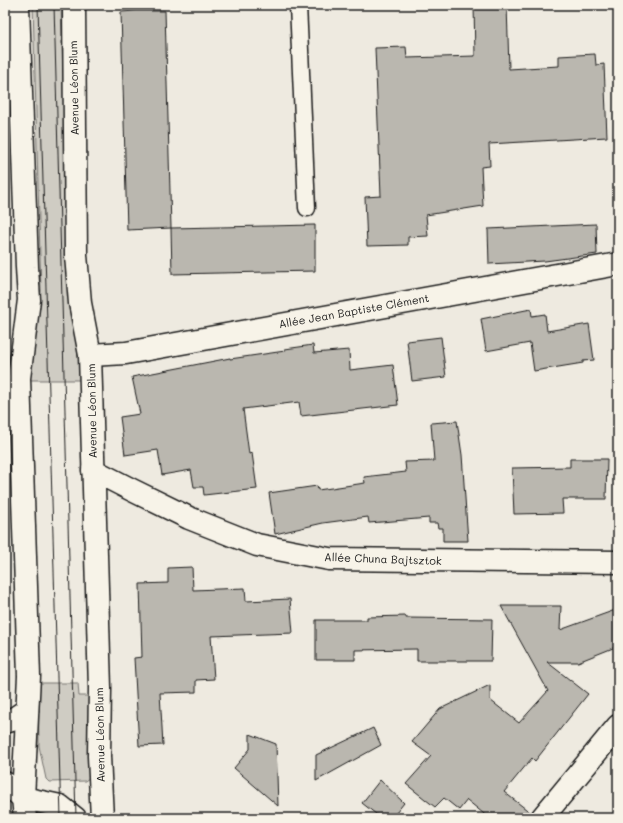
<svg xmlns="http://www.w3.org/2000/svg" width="623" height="823" viewBox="0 0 623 823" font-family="Mali,sans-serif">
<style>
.green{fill:#cfccc3;stroke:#767470}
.building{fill:#bab7af;stroke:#1c1c1c}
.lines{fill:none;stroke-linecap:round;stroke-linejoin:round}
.service-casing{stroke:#1c1c1c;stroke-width:19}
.minor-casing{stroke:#1c1c1c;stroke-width:25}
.tertiary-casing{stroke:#1c1c1c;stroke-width:25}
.secondary-casing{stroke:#1c1c1c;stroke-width:25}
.service{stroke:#f7f3e8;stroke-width:16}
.minor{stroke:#f7f3e8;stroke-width:22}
.tertiary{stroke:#f7f3e8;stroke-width:22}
.secondary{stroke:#f7f3e8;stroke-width:22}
.tram{stroke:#1c1c1c;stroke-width:1}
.labels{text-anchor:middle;stroke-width:3.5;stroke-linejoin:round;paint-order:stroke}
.street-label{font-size:11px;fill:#1c1c1c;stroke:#f7f3e8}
</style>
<rect width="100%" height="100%" fill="#eeeae0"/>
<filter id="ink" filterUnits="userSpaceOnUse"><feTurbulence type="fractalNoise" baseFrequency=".025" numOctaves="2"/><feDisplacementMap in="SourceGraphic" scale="8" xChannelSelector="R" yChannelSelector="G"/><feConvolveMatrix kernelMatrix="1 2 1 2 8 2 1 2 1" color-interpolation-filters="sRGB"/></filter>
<g filter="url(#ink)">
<!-- green -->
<g class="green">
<polygon points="33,5 61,5 69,292 84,380 30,380 30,358 41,291"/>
<polygon points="38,683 78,683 79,696 93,696 90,777 85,781 49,782 46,779 39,746"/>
</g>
<!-- building -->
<g class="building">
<polygon points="474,5 507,5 509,69 559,66 559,56 595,54 596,65 604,64 607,137 489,144 490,166 481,167 483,206 426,215 428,236 408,237 408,245 367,246 365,197 381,196 375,48 406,47 407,58 475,56"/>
<polygon points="136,11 165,11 171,228 127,230 121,12"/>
<polygon points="596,224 597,254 545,261 489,264 488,229"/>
<polygon points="315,225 315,271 172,274 171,228"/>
<polygon points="531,309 532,316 545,314 547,331 589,324 594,360 583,361 583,363 534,371 530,343 486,351 481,319"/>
<polygon points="441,337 446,377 412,381 407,341"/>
<polygon points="313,345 314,353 349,350 350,370 393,365 398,405 301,416 299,402 243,409 249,454 252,453 257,489 204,495 203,487 194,487 191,470 162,475 158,450 125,455 120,417 140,414 132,377 230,358 230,359 285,351 285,349"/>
<polygon points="457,421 462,455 468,541 443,541 443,528 438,528 437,523 429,523 429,518 369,523 368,517 323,523 275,534 269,493 317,486 318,490 365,483 364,477 406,472 405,462 434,461 431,423"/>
<polygon points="570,459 607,459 606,499 562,499 563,513 514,514 512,468 570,467"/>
<polygon points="192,567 193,590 245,588 246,601 290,599 293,633 211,636 214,679 196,680 196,692 160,693 163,745 139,746 134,658 142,657 140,584 168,583 168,568"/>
<polygon points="501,606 561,606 560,630 618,609 618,646 578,662 547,662 588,694 535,761 532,758 504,792 531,813 530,818 489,818 467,800 459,810 444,798 435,807 406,784 431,756 412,742 440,709 490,685 490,700 519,723 548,691"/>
<polygon points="406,616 406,618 492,619 491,661 417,661 417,649 355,650 355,660 316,660 316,620 367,620 367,617"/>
<polygon points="373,728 381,745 316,781 316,755"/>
<polygon points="250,734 276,744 278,806 234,768 250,749"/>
<polygon points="380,780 404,803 392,818 381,818 362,803"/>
</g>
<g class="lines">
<!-- service casing -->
<g class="service-casing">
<polyline id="service" points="298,5 307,208"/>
</g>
<!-- minor casing -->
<g class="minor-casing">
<g id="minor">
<polyline points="90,355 126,353 618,264"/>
<polyline points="93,470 132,490 189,518 257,545 329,559 618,562"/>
<polyline points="5,722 12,720 27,710"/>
<polyline points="542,818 618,726"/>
</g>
</g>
<!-- tertiary casing -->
<g class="tertiary-casing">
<polyline id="tertiary" points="5,783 23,798"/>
</g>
<!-- secondary casing -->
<g class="secondary-casing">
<g id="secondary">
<polyline points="18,5 27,267 29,300 19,378 29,676 23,798 25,818"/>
<polyline points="74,5 76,255 80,303 90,355 100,688 99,756 102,818"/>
<polyline points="23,798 60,806 75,818"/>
</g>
</g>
<!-- service -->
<use href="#service" class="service"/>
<!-- minor -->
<use href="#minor" class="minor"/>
<!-- tertiary -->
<use href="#tertiary" class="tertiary"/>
<!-- secondary -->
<use href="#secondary" class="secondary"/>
<!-- tram -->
<g class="tram">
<polyline points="38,5 61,818"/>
<polyline points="54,5 76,818"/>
</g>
</g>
</g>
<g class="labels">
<!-- street labels -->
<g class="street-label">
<text transform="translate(74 88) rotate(-91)" y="4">Avenue Léon Blum</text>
<text transform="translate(354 311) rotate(-10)" y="4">Allée Jean Baptiste Clément</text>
<text transform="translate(92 411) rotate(-91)" y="4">Avenue Léon Blum</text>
<text transform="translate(383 559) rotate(2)" y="4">Allée Chuna Bajtsztok</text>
<text transform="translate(100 735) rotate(-91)" y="4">Avenue Léon Blum</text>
</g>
</g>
<!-- margin -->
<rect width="623" height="823" fill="none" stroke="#f7f3e8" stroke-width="20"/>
<rect x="10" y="10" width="603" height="803" fill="none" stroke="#1c1c1c" stroke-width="1.5" filter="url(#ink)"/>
</svg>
